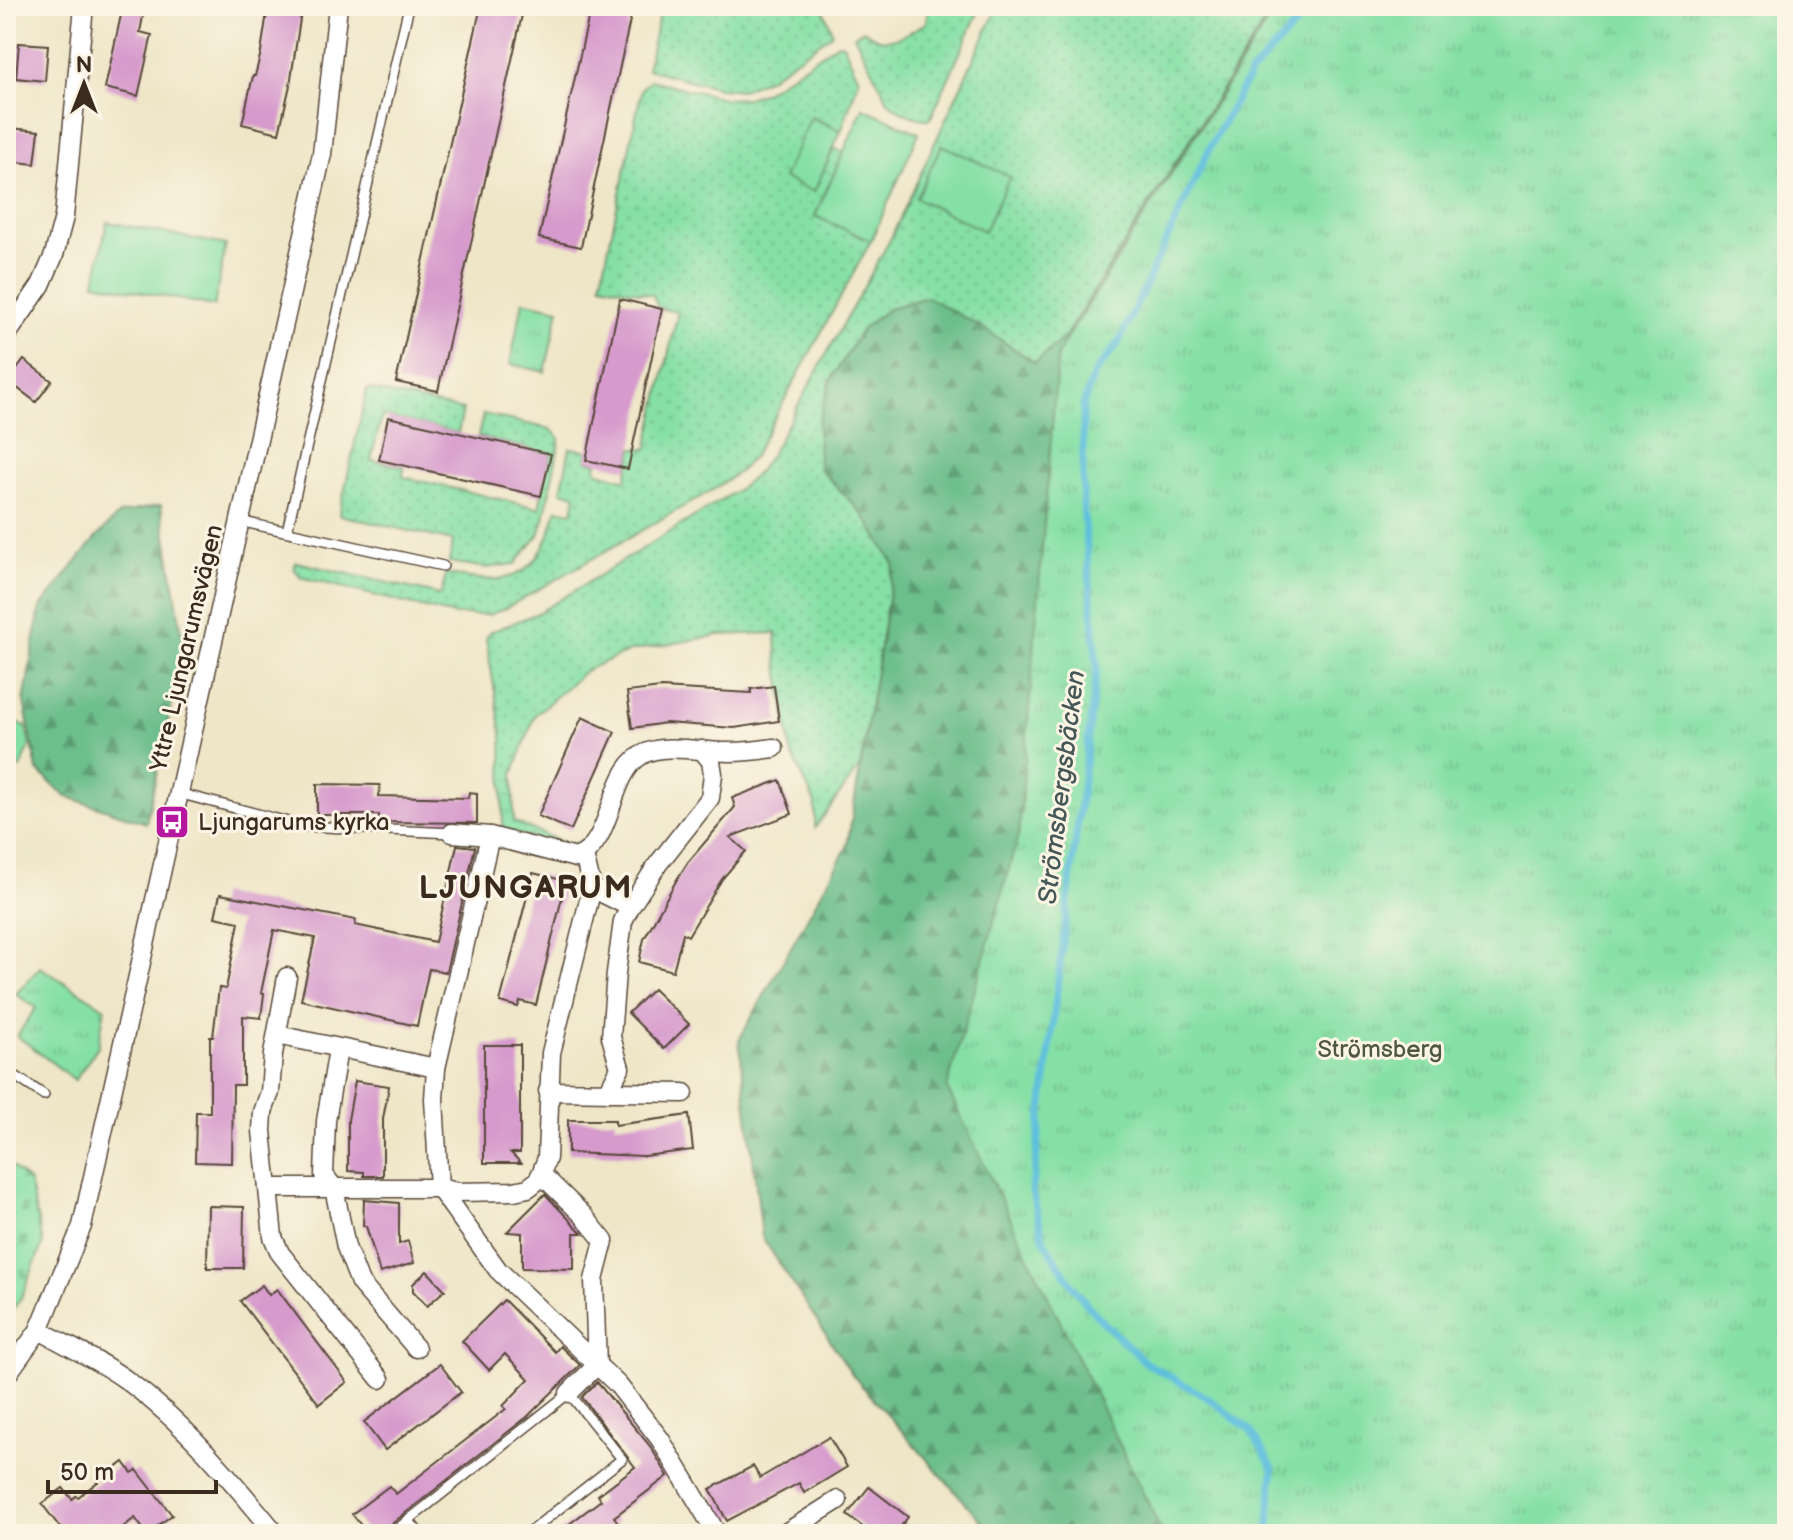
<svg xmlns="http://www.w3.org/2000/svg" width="1793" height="1540" viewBox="0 0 1793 1540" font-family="'Balsamiq Sans',sans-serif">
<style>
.grass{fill:url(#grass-dots);stroke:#608562;stroke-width:2}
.forest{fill:url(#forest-firs);stroke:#547454;stroke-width:2}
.cemetery{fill:url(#cemetery-stones);stroke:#608562;stroke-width:2}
.park{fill:url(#park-tufts);stroke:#608562;stroke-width:2}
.garden{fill:#85e0a6;stroke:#608562;stroke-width:2}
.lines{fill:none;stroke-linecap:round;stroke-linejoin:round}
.stream{stroke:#5ebfdd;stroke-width:7}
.building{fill:#d69acc}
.service-casing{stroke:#564638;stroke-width:12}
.minor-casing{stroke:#564638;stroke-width:21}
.service{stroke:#fff;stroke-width:9}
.minor{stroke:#fff;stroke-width:18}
.labels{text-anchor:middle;stroke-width:6;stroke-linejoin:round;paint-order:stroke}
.street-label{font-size:24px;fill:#3b2a1e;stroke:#fcf5e5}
.poi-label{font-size:24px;fill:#3b2a1e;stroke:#fcf5e5;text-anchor:start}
.park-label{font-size:24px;fill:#4e5840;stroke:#fcf5e5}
.water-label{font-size:26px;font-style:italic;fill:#465757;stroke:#fcf5e5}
.district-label{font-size:32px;font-weight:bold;letter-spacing:2px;fill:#3b2a1e;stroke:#fcf5e5}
</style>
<defs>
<pattern id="grass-dots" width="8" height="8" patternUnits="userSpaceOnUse" patternTransform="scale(2)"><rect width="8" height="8" fill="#85e0a6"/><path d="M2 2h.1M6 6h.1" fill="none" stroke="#74c08e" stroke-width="1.8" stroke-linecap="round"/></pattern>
<pattern id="forest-firs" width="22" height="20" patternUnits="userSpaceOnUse" patternTransform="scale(2)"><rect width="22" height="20" fill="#6cbe8b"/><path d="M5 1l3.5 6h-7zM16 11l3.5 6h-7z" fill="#5a9b71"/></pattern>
<pattern id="cemetery-stones" width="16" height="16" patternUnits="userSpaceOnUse" patternTransform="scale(2)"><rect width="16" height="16" fill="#85e0a6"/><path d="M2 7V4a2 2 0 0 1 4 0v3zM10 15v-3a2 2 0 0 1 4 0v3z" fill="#74c08e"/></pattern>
<pattern id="park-tufts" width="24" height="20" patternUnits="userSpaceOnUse" patternTransform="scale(2)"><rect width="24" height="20" fill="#85e0a6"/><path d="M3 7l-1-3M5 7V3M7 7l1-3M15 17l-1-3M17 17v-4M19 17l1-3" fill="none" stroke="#74c08e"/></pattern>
</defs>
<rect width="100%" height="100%" fill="#fcf5e5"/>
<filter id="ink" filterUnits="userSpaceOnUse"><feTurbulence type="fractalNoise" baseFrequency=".0125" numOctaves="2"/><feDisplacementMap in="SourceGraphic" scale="16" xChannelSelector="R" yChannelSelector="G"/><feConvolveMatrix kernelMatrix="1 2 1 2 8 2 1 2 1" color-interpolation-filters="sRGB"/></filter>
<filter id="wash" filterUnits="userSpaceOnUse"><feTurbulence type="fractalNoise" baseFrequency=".006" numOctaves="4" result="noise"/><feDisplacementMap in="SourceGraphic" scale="32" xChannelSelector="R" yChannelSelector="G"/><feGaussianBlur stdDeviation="1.8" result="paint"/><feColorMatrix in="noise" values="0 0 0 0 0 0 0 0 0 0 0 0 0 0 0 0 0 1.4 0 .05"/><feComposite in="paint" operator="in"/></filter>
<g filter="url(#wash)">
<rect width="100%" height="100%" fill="#efe6c8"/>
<!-- grass -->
<g class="grass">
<polygon points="661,6 822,6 832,31 831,35 769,78 742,90 719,88 647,69"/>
<path d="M929,6H981L933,113L930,119C916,120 897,111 888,101L854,35L864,30C884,50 905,35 926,23Z"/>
<polygon points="998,6 1275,6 1065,337 1035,363 983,328 819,468 863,514 894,563 861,765 815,828 815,803 791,752 777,659 776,633 720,635 630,651 586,670 535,715 513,774 514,822 567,844 585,843 575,849 503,830 502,734 486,639 490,632 538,613 736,491 754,476 770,456 891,238"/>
<path d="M838,43L843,44L859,79L841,131L811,117L814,191L834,148L843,153L815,216L871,241L754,456L740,471L716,488L506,608L489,615H454L300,577L294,568L296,562L441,595L446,574C514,588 539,578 557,509L573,512L576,495L561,491L570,448L588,451L586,460L597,463L596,471L626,480L633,448L647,449L678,312L658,308L653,295L601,284L642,88L650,80L727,99L747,98L765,92Z"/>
<polygon points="367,389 463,410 458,433 382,416 371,460 404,467 403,477 539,508 551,454 478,437 483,414 550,429 559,437 559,445 544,519 539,535 515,564 486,568 449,562 453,541 339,515"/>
</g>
<!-- forest -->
<g class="forest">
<polygon points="1275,6 1394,6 1398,1534 993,1534 854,1377 762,1237 739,1040 847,847 894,564 863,514 819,468 818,423 831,380 863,328 890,308 927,297 983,328 1035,363 1065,337"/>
<polygon points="161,505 184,646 146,823 65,796 37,770 24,702 40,608 94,540 119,514"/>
</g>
<!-- cemetery -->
<polygon class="cemetery" points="6,1161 29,1182 43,1243 21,1298 6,1319"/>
<!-- park -->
<g class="park">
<polygon points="1277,6 1787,6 1787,1534 1163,1534 947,1088 1019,833 1058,353"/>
<polygon points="523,301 559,309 545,372 510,364"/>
<polygon points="6,719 26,727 30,745 21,768 6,762"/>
<polygon points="40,967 105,1008 98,1046 75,1080 17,1036 36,1008 16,994"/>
</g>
<!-- garden -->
<g class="garden">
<polygon points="863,108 919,133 871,241 815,216"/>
<polygon points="811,117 841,131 814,192 783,178"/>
<polygon points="942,145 1010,177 984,231 916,198"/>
<polygon points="107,222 226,245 214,306 95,283"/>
</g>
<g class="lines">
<!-- stream -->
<polyline class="stream" points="1268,1534 1273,1468 1250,1430 1208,1398 1146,1363 1096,1315 1073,1287 1044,1241 1032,1191 1097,667 1083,503 1083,405 1094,374 1119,342 1211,145 1250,74 1313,6"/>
</g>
<g id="blocks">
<!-- building -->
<g class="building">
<polygon points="123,6 145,6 140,32 152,35 138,96 105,88"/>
<polygon points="268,6 302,6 290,85 279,133 242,124 253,76 255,76 261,52"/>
<polygon points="481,6 524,6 438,391 396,382"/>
<polygon points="591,6 633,6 581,247 539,238"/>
<polygon points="19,43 48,45 45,81 16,78"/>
<polygon points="10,128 39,131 35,164 7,161"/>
<polygon points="620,299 662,309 628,469 586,460"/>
<polygon points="24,360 52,381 36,402 8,381"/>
<polygon points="388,417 551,454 541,496 379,460"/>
<polygon points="774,686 779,721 734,728 666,723 632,728 627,692 661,688 751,693 751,689"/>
<polygon points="582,717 615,732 571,830 538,816"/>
<polygon points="780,780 792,814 730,837 746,851 722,879 688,936 683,933 673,971 639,962 644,939 676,881 688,862 735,807 732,798"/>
<polygon points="317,784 380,785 379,796 468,798 469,792 477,793 477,823 379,822 379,815 317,815"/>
<polygon points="457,845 475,847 446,972 429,969 417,1026 301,1000 315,938 274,930 261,993 264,994 261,1018 243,1016 243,1085 233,1085 232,1163 195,1162 196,1112 210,1112 210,1037 213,1037 219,988 226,989 239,922 215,917 220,894 356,920 355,925 435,942"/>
<polygon points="533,873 566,881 536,1005 520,1001 518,1007 500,1002"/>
<polygon points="653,989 689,1024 664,1049 628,1013"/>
<polygon points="484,1045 520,1045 520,1153 511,1153 521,1163 484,1163"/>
<polygon points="355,1081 389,1086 383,1119 383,1176 364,1176 364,1172 348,1171 348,1120"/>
<polygon points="689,1115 693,1150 644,1156 568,1153 568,1120 615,1120 615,1125"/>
<polygon points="545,1194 582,1233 574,1233 574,1269 522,1268 522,1233 507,1232"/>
<polygon points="364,1200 399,1203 399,1244 408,1241 414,1263 380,1273 366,1226 363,1226"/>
<polygon points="208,1206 244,1207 243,1268 207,1268"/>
<polygon points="427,1271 445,1290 427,1306 413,1291 413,1284"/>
<polygon points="262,1285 269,1295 277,1289 347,1382 319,1404 240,1301"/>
<polygon points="504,1300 555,1352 560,1346 580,1365 527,1417 379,1534 368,1534 352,1514 389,1486 396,1494 506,1409 503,1406 529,1379 505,1354 489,1370 462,1341"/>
<polygon points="440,1364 461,1392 385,1450 364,1422"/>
<polygon points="597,1382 650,1446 668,1476 614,1517 618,1522 601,1534 556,1534 601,1500 598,1495 635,1467 582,1397"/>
<polygon points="829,1437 847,1467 804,1493 799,1483 727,1521 710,1489 753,1466 760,1478"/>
<polygon points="124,1462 132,1473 137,1470 172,1515 147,1534 135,1518 114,1534 65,1534 42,1504 63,1488 72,1499 76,1496 78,1497"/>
<polygon points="869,1487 908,1517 895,1534 872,1534 847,1515"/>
</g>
</g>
</g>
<g filter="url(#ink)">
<use href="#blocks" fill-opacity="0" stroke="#564638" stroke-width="2"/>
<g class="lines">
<!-- service casing -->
<g class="service-casing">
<g id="service">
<polyline points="239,521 443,566"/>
<polyline points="287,531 409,6"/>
<polyline points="178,793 303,826 452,833"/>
<polyline points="6,1070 44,1095"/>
<polyline points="408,1520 420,1534"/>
<polyline points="391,1534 569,1393 622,1459 527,1534"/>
</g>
</g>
<!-- minor casing -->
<g class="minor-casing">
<g id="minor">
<polyline points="6,336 41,285 54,255 64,217 84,6"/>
<path d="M452,833L490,836L576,858C613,844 608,777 640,756C662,741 706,753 731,752C746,752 760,750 774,748"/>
<polyline points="490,836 436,1068 434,1099 439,1188 498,1270 618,1385 660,1439 717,1534"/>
<polyline points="592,888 630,907"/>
<polyline points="287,977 273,1054 270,1092 263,1112 262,1131 273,1237 280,1253 380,1379"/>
<polyline points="277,1035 436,1068"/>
<polyline points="338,1049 326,1121 324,1175 334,1188 346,1247 360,1283 416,1348"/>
<polyline points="548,1091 684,1093"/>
<polyline points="608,1092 620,1068 611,1037 616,973 623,921 630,907 658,864 710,798 713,774 711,761 702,750"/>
<polyline points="541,1174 583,1215 604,1241 594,1280 597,1365 569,1393"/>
<polyline points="269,1188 439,1188 457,1192 514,1191 528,1188 537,1181 541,1174 547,1158 551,1053 592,888 584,855"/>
<path d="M39,1330C67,1346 99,1360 125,1379C184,1422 230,1478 276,1534"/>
<polyline points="6,1376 39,1330 82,1226 322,154 338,6"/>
<polyline points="784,1534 838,1500"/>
</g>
</g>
<!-- service -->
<use href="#service" class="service"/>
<!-- minor -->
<use href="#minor" class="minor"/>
</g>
</g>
<!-- icons -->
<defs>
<g id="bus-square" transform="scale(1.8)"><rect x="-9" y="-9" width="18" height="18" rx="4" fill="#b5179e" stroke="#fcf5e5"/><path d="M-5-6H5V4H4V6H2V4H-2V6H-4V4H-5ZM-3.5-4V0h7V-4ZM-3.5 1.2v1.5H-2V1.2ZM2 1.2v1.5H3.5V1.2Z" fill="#fff"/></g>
</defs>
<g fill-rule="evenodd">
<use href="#bus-square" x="172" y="822"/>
</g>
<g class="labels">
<!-- street labels -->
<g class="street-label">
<text transform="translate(186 648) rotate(-77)" y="8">Yttre Ljungarumsvägen</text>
</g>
<!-- poi labels -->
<g class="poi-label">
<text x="198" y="830">Ljungarums kyrka</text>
</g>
<!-- park labels -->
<g class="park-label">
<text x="1380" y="1057">Strömsberg</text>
</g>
<!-- water labels -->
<g class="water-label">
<text transform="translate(1061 787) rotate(-83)" y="9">Strömsbergsbäcken</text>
</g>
<!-- district labels -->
<g class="district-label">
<text x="526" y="898">LJUNGARUM</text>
</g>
</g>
<!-- margin -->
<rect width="1793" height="1540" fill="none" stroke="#fcf5e5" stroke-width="32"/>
<!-- north arrow -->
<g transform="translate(84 84)" stroke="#fcf5e5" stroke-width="6" paint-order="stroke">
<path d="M0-6L14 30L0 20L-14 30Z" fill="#3b2a1e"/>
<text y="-12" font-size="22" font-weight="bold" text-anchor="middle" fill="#3b2a1e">N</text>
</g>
<!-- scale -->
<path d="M48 1480v12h168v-12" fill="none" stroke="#3b2a1e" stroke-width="4"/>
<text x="60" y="1480" font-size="24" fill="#3b2a1e" stroke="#fcf5e5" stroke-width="6" paint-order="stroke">50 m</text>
</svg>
